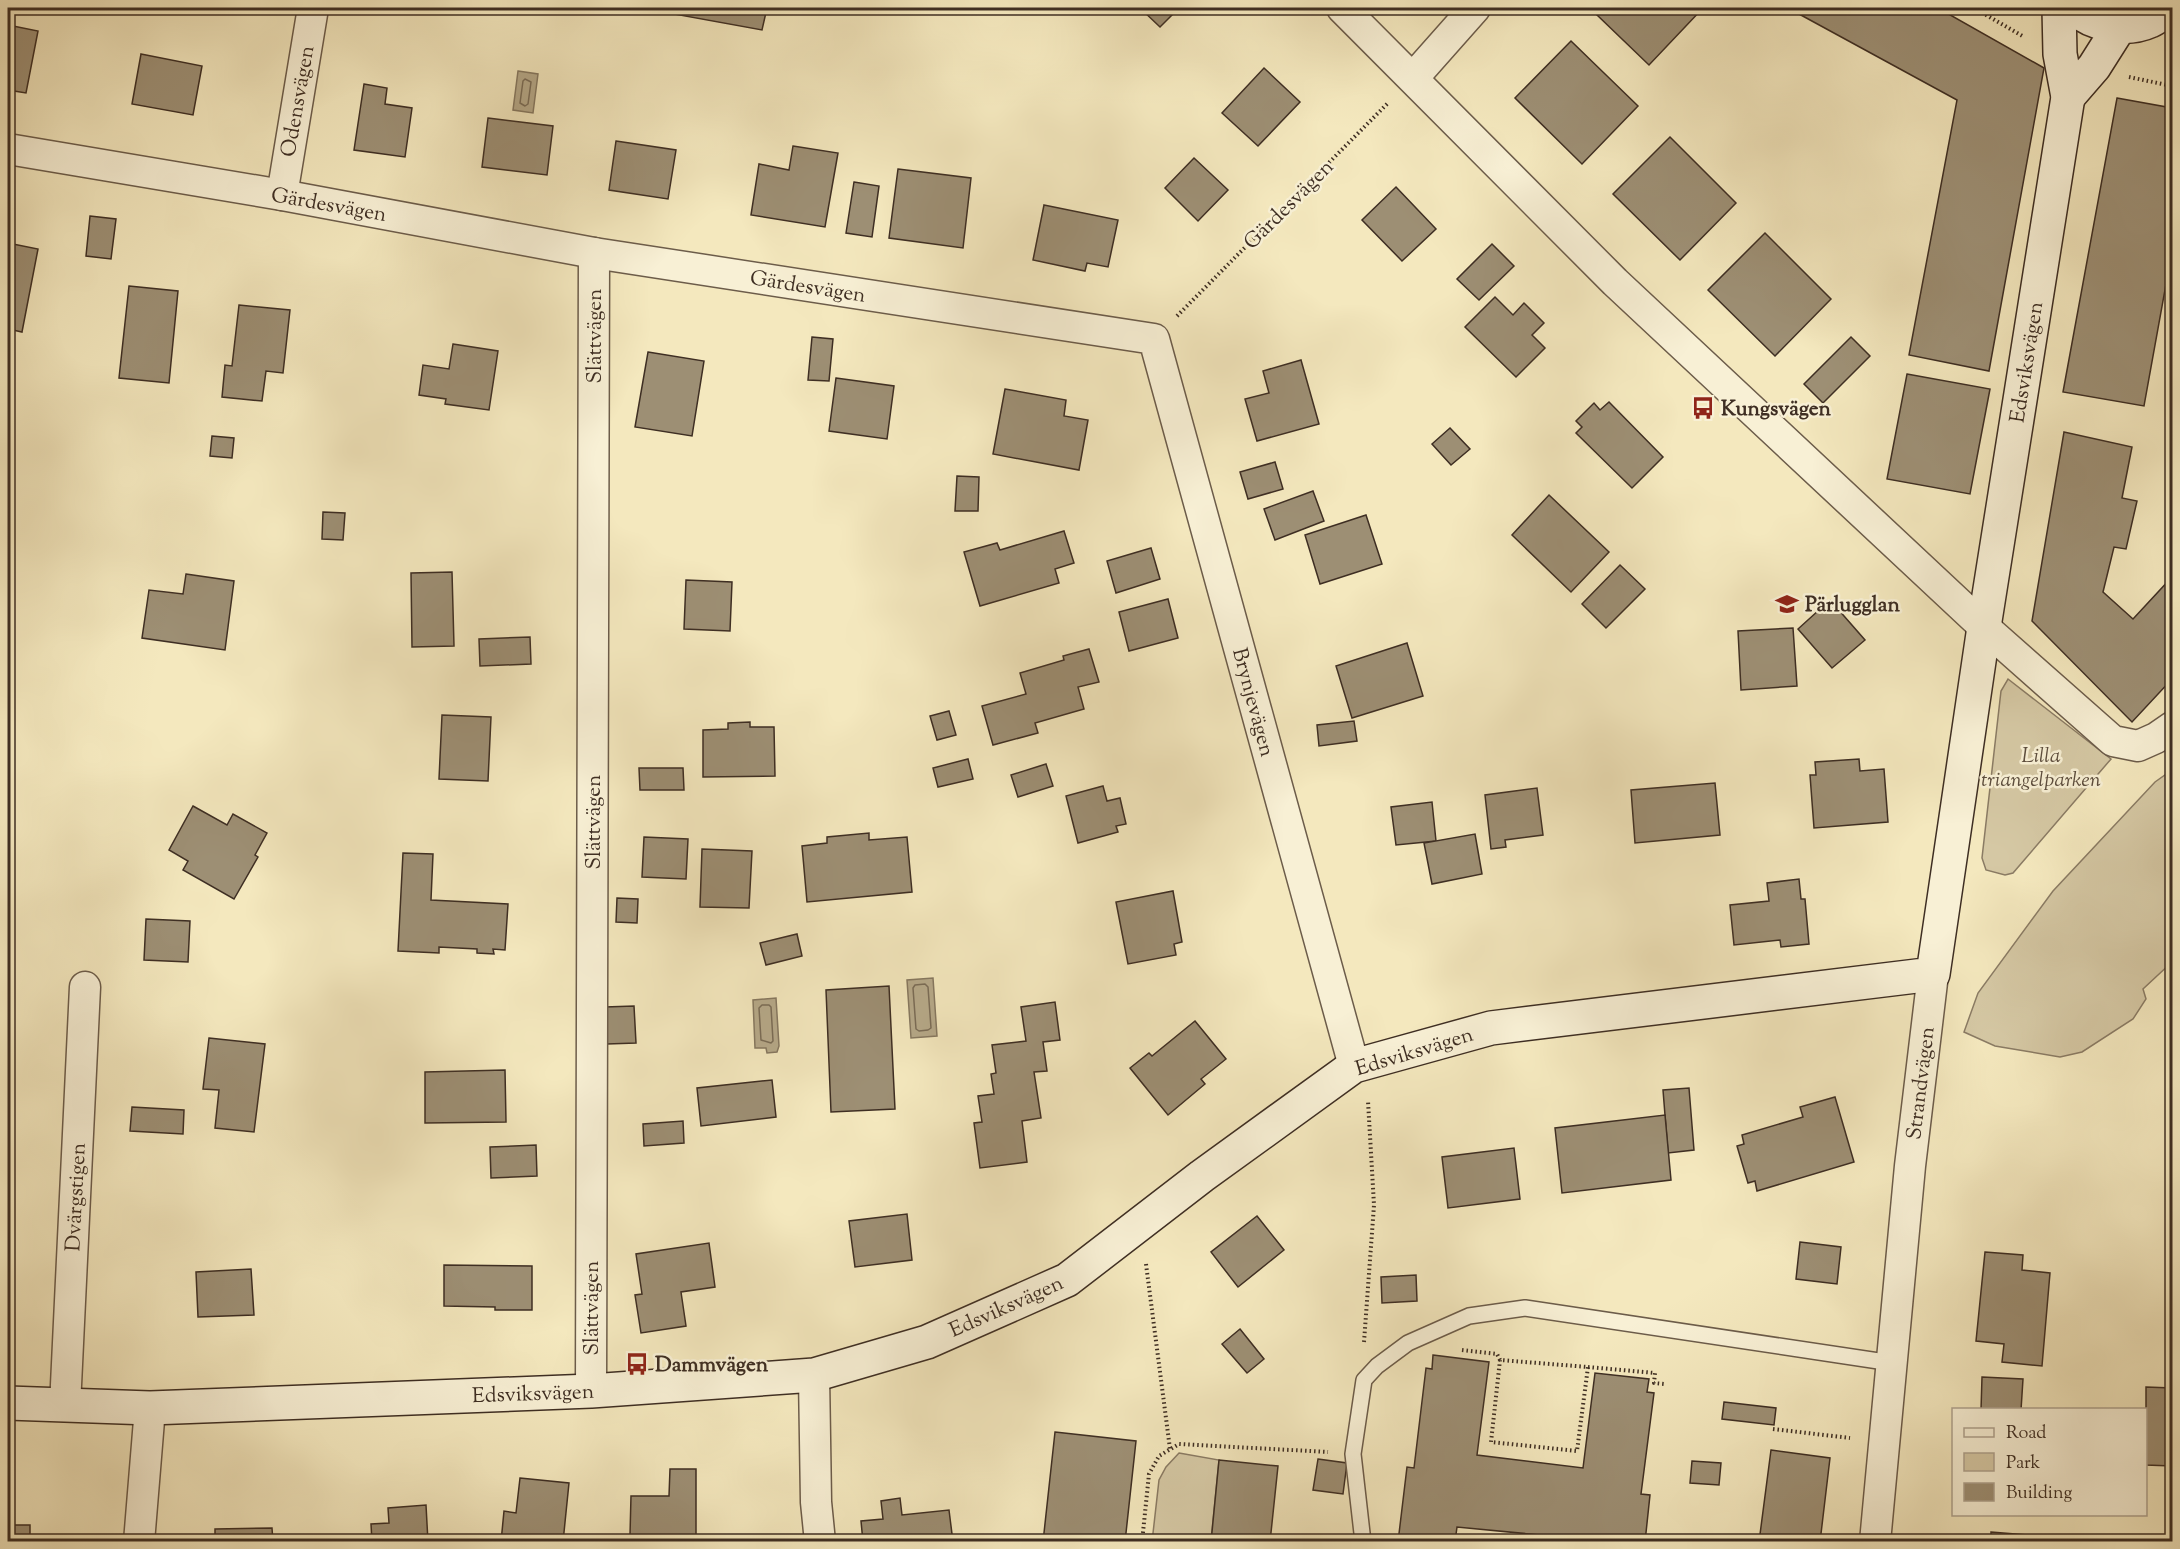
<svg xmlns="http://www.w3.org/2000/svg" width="2180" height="1549" viewBox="0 0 2180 1549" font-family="'Sorts Mill Goudy',serif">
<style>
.green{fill:#d5c8a4;stroke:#8a7b64;stroke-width:1.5}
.water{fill:#b6a989;stroke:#867860;stroke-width:1.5}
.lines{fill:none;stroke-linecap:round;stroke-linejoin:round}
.shore{stroke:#7a6c56;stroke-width:1.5}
.building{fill:#9d8f74;stroke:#3e2e23;stroke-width:1.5}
.lane-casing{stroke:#6c5c4a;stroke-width:18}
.street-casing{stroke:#6c5c4a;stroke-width:33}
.secondary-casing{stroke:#3e2e23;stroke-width:36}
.path{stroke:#3e2e23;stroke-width:4;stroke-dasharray:1.5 3;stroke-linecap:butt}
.lane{stroke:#f8f0d5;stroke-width:15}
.street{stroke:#f8f0d5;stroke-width:30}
.secondary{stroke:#f8f0d5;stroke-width:33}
.labels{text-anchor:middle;stroke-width:5;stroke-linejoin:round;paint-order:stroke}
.street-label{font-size:21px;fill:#3e2e23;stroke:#f8f0d5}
.poi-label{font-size:21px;font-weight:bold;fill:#3e2e23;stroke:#f8f0d5;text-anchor:start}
.park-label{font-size:21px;font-style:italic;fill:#5c4d3d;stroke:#f8f0d5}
</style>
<rect width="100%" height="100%" fill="#f4e8be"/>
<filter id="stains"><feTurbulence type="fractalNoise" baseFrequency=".00333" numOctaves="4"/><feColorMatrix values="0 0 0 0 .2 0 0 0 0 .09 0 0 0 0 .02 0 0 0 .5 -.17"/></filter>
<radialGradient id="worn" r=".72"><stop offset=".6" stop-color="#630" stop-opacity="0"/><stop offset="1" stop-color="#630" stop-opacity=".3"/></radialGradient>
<!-- green -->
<g class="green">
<polygon points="2008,679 2111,759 2013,873 2005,875 1986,870 1982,858 2001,691"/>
<polygon points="2172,770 2172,962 2143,989 2146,999 2133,1019 2082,1052 2060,1057 1995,1046 1964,1032 1978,993 2053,891 2155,782"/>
<polygon points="1179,1453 1219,1460 1211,1541 1152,1542 1159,1480 1166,1467"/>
</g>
<!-- water -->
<g class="water">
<polygon points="518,71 538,74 533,113 513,110"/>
<polygon points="933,978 937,1036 911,1038 907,980"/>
<polygon points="776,998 779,1046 777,1052 767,1053 766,1048 755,1048 753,1000"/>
</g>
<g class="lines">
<!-- shore -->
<g class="shore">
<polygon points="525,79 531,82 528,104 525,106 520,103 523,81"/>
<polygon points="925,984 928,987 931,1028 928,1030 919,1031 916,1029 913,988 915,985"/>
<polygon points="762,1005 769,1005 771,1007 773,1041 771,1043 761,1040 759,1008"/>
</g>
</g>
<!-- building -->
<g class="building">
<polygon points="664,8 767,8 762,30 663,12"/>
<polygon points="1140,8 1179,8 1160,27"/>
<polygon points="1603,8 1703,8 1649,65 1596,14"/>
<polygon points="1788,8 1938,8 2044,68 1989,371 1909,355 1957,100"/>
<polygon points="13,26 38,31 26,93 8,90 8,41"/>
<polygon points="1571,41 1638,106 1582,164 1515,98"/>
<polygon points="141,54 202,66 193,115 132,104"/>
<polygon points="1264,68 1300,102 1258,146 1222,113"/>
<polygon points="364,84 387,88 385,104 412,108 405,157 354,150"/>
<polygon points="2117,98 2172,108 2172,251 2144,406 2063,392"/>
<polygon points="488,118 553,126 547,175 482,167"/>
<polygon points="1670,137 1736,203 1680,260 1613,194"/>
<polygon points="616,141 676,150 668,199 609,190"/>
<polygon points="793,146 838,153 825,227 751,215 759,164 789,170"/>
<polygon points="1194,158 1228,190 1198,221 1165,188"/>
<polygon points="898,169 971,178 963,248 889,238"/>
<polygon points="854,182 879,186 872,237 846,233"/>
<polygon points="1396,187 1436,229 1402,261 1362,220"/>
<polygon points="1044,205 1118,220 1108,267 1087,263 1085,271 1033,260"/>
<polygon points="90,216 116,219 111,259 86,256"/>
<polygon points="1765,233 1831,299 1775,356 1708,290"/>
<polygon points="8,243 38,249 22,332 8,329"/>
<polygon points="1492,244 1514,266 1479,300 1457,279"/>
<polygon points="129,286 178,291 169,383 119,378"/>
<polygon points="1495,297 1513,315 1524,303 1544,323 1532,335 1545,348 1516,377 1465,327"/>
<polygon points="239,305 290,310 283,373 266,371 262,401 222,397 225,365 232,366"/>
<polygon points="812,337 833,339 829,381 808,380"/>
<polygon points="1851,337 1870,356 1823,403 1804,384"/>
<polygon points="453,344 498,351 489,410 445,404 446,399 419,395 423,365 449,369"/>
<polygon points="648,352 704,361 692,436 635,427"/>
<polygon points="1301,360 1319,424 1257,441 1245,399 1269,393 1263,371"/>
<polygon points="1907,374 1990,389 1970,494 1887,479"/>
<polygon points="836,378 894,386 887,439 829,431"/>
<polygon points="1005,389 1066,400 1064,416 1088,420 1079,470 993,454"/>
<polygon points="1609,402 1663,457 1632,488 1576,433 1582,427 1576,421 1594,403 1600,410"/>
<polygon points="1450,428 1470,449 1451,465 1432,444"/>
<polygon points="2064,432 2132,447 2122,498 2137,501 2126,549 2114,547 2103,592 2133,619 2172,577 2172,679 2132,722 2032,621"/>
<polygon points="212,436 234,438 232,458 210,456"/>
<polygon points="1275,462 1283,489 1248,499 1240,472"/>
<polygon points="957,476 979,477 978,511 955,511"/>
<polygon points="1313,491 1324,521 1275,540 1264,509"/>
<polygon points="1549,495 1609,552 1571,592 1512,535"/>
<polygon points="323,512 345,513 343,540 322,539"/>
<polygon points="1366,515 1382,564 1320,584 1305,535"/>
<polygon points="1064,531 1074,563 1055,569 1059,583 980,606 964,552 997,543 1000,550"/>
<polygon points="1151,548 1160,579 1116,593 1107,561"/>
<polygon points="1620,565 1645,589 1606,628 1582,604"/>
<polygon points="452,572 454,646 412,647 411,573"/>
<polygon points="186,574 234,581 225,650 142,638 149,590 183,594"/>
<polygon points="686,580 732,582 730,631 684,629"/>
<polygon points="1168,599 1178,638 1129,651 1119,612"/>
<polygon points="1830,600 1865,640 1832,668 1798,629"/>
<polygon points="1793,628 1797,686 1741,690 1738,631"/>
<polygon points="530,637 531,664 480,666 479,639"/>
<polygon points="1407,643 1423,696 1352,718 1336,666"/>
<polygon points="1089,649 1099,682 1078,687 1084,709 1035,723 1038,733 993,745 982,706 1026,694 1020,673 1064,660 1063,656"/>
<polygon points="949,711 956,735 937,740 930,716"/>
<polygon points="442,715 491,717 488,781 439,779"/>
<polygon points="1354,721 1357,741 1319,746 1317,725"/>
<polygon points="750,722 750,727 774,727 775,776 703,777 703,730 728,729 728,723"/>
<polygon points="968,759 973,779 938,787 933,768"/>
<polygon points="1859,759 1860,771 1884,769 1888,822 1814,828 1810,775 1816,775 1815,762"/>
<polygon points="1046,764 1053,786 1018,797 1011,775"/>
<polygon points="639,768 683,768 684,790 640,790"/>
<polygon points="1715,783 1720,835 1635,843 1631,790"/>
<polygon points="1103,786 1107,801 1120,798 1126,824 1116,826 1118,832 1078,843 1066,796"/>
<polygon points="1537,788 1543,835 1505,840 1506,847 1491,849 1485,795"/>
<polygon points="1432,802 1436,841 1396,845 1391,807"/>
<polygon points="193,806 227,825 233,814 267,833 255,855 258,857 234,899 183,870 188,861 169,850"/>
<polygon points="869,833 869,840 907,837 912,892 807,902 802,846 827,843 827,837"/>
<polygon points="1475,834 1482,874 1432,884 1424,843"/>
<polygon points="644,837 688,839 686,879 642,877"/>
<polygon points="702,849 752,851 749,908 700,907"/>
<polygon points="403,853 433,854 431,900 508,904 505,950 493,949 494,954 477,953 477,949 439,947 439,953 398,951"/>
<polygon points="1799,879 1801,899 1805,899 1809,944 1781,947 1780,940 1734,945 1730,905 1769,901 1767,883"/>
<polygon points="1173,891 1182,942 1174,944 1176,955 1128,964 1116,902"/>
<polygon points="617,898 638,899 637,923 616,922"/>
<polygon points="146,919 190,921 188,962 144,960"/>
<polygon points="797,934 802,956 766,965 760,943"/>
<polygon points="889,986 895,1109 831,1112 826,990"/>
<polygon points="1055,1002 1060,1040 1043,1042 1047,1071 1034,1072 1041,1118 1022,1121 1027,1162 980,1168 974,1123 982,1122 978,1096 994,1094 991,1074 996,1073 992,1045 1026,1041 1021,1007"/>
<polygon points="634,1006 636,1043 607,1044 605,1007"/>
<polygon points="1195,1021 1226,1059 1201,1079 1205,1084 1168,1115 1130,1068 1149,1053 1152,1056"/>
<polygon points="209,1038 265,1044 254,1132 215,1128 219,1090 203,1089"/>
<polygon points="505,1070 506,1122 425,1123 425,1072"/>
<polygon points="772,1080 776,1117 701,1126 697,1088"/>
<polygon points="1689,1088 1694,1150 1668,1153 1663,1090"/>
<polygon points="1835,1097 1854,1162 1757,1191 1755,1181 1748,1183 1737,1146 1744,1144 1742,1135 1803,1117 1800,1107"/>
<polygon points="132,1107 184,1110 183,1134 130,1131"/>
<polygon points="1665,1115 1671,1180 1562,1193 1555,1128"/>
<polygon points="683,1121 684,1143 644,1146 643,1124"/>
<polygon points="536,1145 537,1176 491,1178 490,1147"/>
<polygon points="1514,1148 1520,1199 1448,1208 1442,1157"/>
<polygon points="907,1214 912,1260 855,1267 849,1221"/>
<polygon points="1257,1216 1284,1250 1238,1287 1211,1252"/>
<polygon points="1800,1242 1841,1247 1837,1284 1796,1279"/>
<polygon points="709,1243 715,1287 681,1292 686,1326 641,1333 635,1295 642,1294 636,1254"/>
<polygon points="1985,1252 2023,1255 2022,1270 2050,1273 2042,1366 2002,1362 2004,1344 1976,1341"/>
<polygon points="444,1265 532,1266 532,1310 495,1310 495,1307 444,1306"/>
<polygon points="251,1269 254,1315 198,1317 196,1272"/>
<polygon points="1416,1275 1417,1301 1382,1303 1381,1277"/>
<polygon points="1240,1329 1264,1359 1247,1373 1222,1344"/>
<polygon points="1433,1355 1489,1362 1477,1455 1583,1468 1595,1373 1649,1379 1647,1392 1654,1393 1641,1494 1650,1495 1645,1542 1582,1542 1582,1539 1457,1527 1455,1542 1398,1542 1407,1467 1414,1468 1426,1368 1432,1369"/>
<polygon points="1982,1377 2023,1379 2021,1410 1981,1410"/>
<polygon points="2146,1387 2172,1388 2172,1466 2146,1465"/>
<polygon points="1724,1402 1776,1408 1774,1425 1722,1419"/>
<polygon points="1055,1432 1136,1441 1125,1542 1043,1542"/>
<polygon points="1771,1450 1830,1458 1820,1542 1759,1542"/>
<polygon points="1318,1459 1347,1463 1343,1494 1313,1490"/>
<polygon points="1219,1460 1278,1466 1270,1542 1211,1542"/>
<polygon points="1692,1461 1721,1463 1719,1485 1690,1483"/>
<polygon points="670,1469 696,1469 696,1535 630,1535 631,1496 669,1496"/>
<polygon points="520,1478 569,1483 563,1542 501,1542 504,1511 516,1513"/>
<polygon points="900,1498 902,1515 949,1510 953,1542 863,1542 861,1521 883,1519 881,1501"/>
<polygon points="426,1505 428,1542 372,1542 371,1524 389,1523 388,1508"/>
<rect x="8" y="1525" width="22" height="17"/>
<polygon points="272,1528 273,1542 215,1542 215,1529"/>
<polygon points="1991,1532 2054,1537 2053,1542 1991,1542"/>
</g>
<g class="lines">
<!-- lane casing -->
<g class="lane-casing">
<polyline id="lane" points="1363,1542 1353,1454 1364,1380 1377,1366 1408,1343 1469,1316 1525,1308 1892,1363"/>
</g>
<!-- street casing -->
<g class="street-casing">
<g id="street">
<polyline points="1342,8 1615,282 1984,627 2113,741 2138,746 2156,738 2172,727"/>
<polyline points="1413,78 1475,8"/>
<polyline points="8,149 282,195 594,253 1154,339 1354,1066"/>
<polyline points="282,195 313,8"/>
<polyline points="814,1375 816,1502 820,1542"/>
<polyline points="591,1391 594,253"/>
<polyline points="65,1406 85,987"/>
<polyline points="139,1542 150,1408"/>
<polyline points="1875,1542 1910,1166 1933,974"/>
</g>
</g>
<!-- secondary casing -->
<g class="secondary-casing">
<g id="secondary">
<path d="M2074,8C2093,25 2126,32 2150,21C2157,18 2164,12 2170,8"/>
<polyline points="2068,97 2094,67 2120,26"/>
<polyline points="8,1403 150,1408 591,1391 814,1375 927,1342 1067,1280 1202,1176 1354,1066 1491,1028 1933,974 1984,627 2068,97 2060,54 2059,8"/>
</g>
</g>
<!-- path -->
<g class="path">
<polyline points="1974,8 2024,37"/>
<polyline points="2129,77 2172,86"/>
<polyline points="1177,316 1389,102"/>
<polyline points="1146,1264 1170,1449"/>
<polyline points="1364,1342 1374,1205 1368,1101"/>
<polyline points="1462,1350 1497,1354 1500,1360 1588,1367 1577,1451 1491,1442 1500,1360"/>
<polyline points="1588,1367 1655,1373 1654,1383 1664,1384"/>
<polyline points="1773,1429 1850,1438"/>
<polyline points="1142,1542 1149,1474 1159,1456 1179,1444 1328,1452"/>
</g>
<!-- lane -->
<use href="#lane" class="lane"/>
<!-- street -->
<use href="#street" class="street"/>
<!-- secondary -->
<use href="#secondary" class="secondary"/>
</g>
<!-- icons -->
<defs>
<g id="bus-bare" transform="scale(1.8)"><path d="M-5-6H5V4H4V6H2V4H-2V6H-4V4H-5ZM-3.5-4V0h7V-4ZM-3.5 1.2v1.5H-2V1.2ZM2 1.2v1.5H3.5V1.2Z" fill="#8f2418" stroke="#f8f0d5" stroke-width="2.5" paint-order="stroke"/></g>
<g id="school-bare" transform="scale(1.8)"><path d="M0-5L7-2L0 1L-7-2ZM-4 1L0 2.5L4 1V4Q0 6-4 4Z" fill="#8f2418" stroke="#f8f0d5" stroke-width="2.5" paint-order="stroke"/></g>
</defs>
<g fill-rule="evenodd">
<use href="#bus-bare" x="1703" y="408"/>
<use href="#school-bare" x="1787" y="604"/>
<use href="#bus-bare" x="637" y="1364"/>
</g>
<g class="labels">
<!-- street labels -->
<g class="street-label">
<text transform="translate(297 101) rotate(-80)" y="7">Odensvägen</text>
<text transform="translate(329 204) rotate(10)" y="7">Gärdesvägen</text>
<text transform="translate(1288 204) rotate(-45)" y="7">Gärdesvägen</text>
<text transform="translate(808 286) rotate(9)" y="7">Gärdesvägen</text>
<text transform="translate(594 336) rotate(-90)" y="7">Slättvägen</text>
<text transform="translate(2026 362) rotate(-81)" y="7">Edsviksvägen</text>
<text transform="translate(1254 702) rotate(75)" y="7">Brynjevägen</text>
<text transform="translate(593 822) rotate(-90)" y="7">Slättvägen</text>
<text transform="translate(1414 1051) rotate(-17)" y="7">Edsviksvägen</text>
<text transform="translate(1920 1083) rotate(-83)" y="7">Strandvägen</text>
<text transform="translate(75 1197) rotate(-87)" y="7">Dvärgstigen</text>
<text transform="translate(1006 1306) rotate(-24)" y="7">Edsviksvägen</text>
<text transform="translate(591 1308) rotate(-90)" y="7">Slättvägen</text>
<text transform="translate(533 1393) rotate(-2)" y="7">Edsviksvägen</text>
</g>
<!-- poi labels -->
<g class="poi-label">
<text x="1721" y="415">Kungsvägen</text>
<text x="1805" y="611">Pärlugglan</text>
<text x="655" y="1371">Dammvägen</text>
</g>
<!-- park labels -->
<g class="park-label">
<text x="2041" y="762">Lilla<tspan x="2041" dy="24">triangelparken</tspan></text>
</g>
</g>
<!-- margin -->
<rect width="2180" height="1549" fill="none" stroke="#f4e8be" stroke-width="30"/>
<rect x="9" y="9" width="2162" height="1531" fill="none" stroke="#3e2e23" stroke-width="3"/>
<rect x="15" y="15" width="2150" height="1519" fill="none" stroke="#3e2e23" stroke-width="1.5"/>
<!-- legend -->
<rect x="1952" y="1408" width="195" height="108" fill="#f8f0d5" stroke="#aea28e" stroke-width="1.5"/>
<rect x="1964" y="1428" width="30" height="9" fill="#f8f0d5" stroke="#aea28e" stroke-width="1.5"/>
<text x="2006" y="1438" font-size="18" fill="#3e2e23">Road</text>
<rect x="1964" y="1453" width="30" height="18" fill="#d5c8a4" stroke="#aea28e" stroke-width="1.5"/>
<text x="2006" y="1468" font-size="18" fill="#3e2e23">Park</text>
<rect x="1964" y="1483" width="30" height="18" fill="#9d8f74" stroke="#aea28e" stroke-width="1.5"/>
<text x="2006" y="1498" font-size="18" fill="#3e2e23">Building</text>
<rect width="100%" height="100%" filter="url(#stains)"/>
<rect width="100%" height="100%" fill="url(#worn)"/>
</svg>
